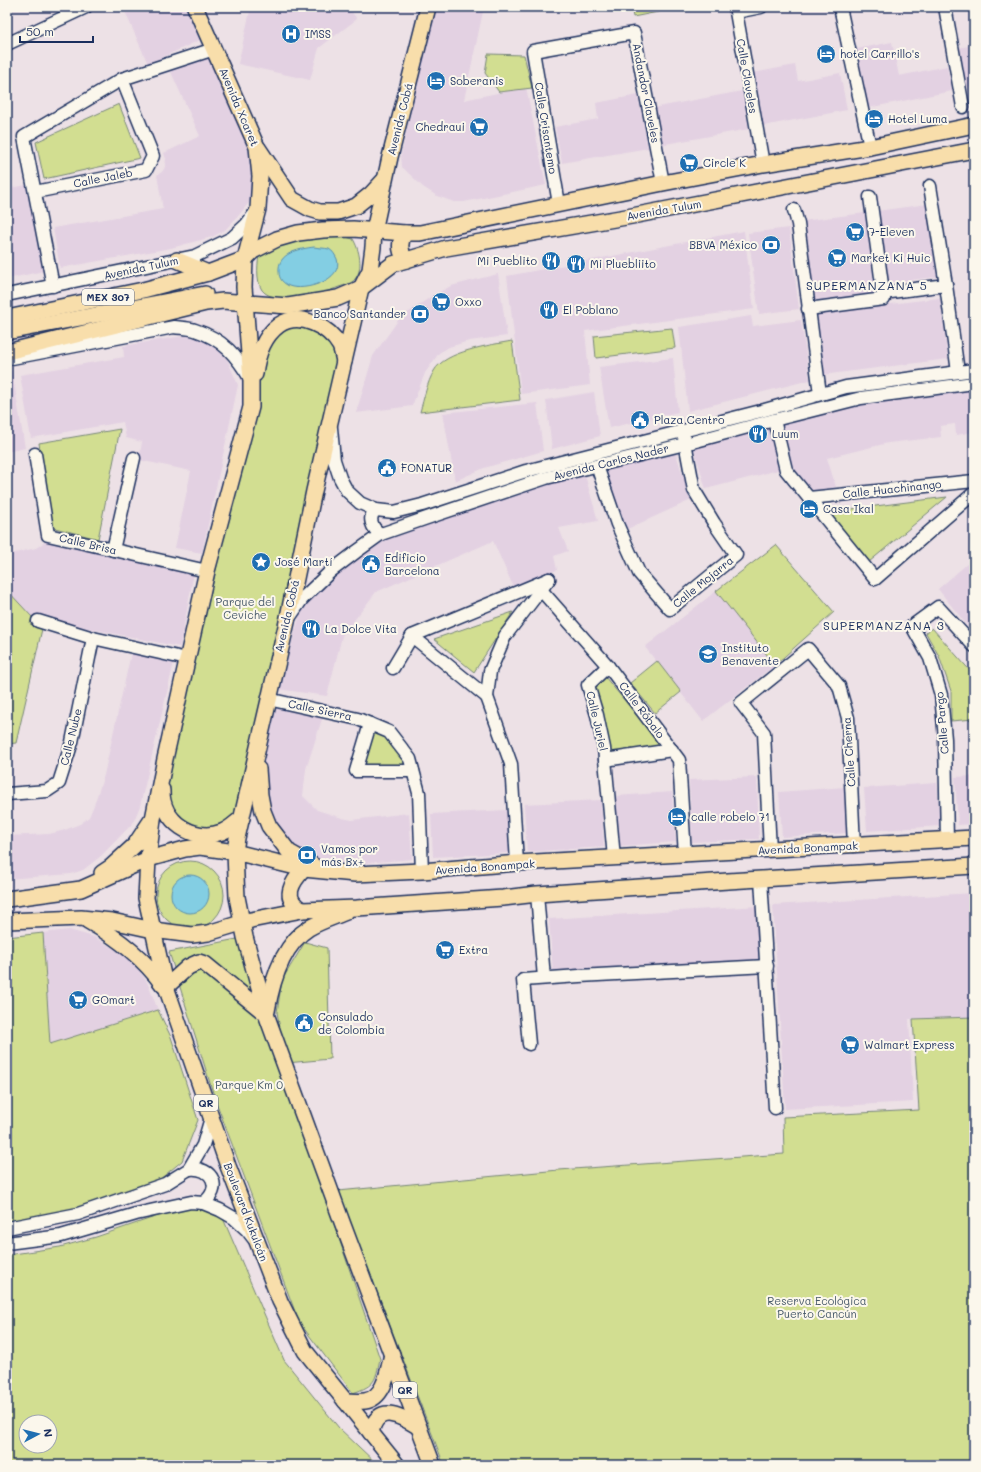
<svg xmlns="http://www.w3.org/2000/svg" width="981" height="1472" viewBox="0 0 981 1472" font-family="Mali,sans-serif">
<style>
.built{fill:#e3d1e2}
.green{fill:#d2de91;stroke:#768678;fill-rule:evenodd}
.water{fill:#83cee3;stroke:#598eae}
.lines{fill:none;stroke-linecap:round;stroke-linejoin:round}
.minor-casing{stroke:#1b2f5e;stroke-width:15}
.major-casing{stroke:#1b2f5e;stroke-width:18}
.minor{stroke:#fbf7ec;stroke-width:12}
.major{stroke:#f8deab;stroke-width:15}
.labels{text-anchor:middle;stroke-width:4;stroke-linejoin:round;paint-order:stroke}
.shield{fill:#fbf7ec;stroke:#5e6b89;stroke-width:1}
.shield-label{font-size:10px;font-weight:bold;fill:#1b2f5e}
.poi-label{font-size:11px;fill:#1b2f5e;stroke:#fbf7ec;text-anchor:start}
.street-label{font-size:11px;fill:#1b2f5e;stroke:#fbf7ec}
.park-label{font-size:11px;fill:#495b6b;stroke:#fbf7ec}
.neighbourhood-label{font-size:12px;letter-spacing:1px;fill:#1b2f5e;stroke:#fbf7ec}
</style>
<rect width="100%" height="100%" fill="#ede1e6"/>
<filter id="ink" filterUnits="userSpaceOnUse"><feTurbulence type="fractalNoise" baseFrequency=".025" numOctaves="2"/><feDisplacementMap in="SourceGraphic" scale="8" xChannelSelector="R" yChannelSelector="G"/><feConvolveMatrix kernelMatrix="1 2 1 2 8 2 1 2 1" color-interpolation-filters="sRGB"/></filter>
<g filter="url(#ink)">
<!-- built -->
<g class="built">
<polygon points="123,7 187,7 202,39 148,64"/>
<polygon points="251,7 348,7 357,19 319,48 310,80 238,64"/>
<polygon points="434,7 484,7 464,100 526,87 546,185 464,202 454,202 437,196 423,187 402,167 401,155"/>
<polygon points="892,42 899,76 947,66 952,91 863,109 852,50"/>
<polygon points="974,45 974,86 965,87 958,48"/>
<polygon points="208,52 250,143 256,183 251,200 239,215 225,230 212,237 171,248 60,268 53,228 163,209 157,175 162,172 165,167 166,159 164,153 200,136 170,70"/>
<polygon points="795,65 798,81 840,73 847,110 763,126 753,73"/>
<polygon points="742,91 749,129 660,145 653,108"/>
<polygon points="638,95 648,148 562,163 555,127 598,119 596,103"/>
<polygon points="31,184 48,270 7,279 7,189"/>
<polygon points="928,204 937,277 886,283 877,211"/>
<polygon points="865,213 876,298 812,306 802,221"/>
<polygon points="789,228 799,309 759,314 748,233"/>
<polygon points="744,231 754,309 585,331 590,385 521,394 507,276"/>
<polygon points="498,274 507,336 469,341 449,347 439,353 425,373 412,406 356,413 373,356 399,319 432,296 451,286"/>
<polygon points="940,298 948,359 822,375 815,313"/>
<polygon points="751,316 753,326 801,320 810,380 688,411 679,327"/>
<polygon points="195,334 209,340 227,359 238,385 202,553 175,548 191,471 139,460 142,442 126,438 123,422 31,438 20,375 124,357 123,346"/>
<polygon points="673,358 678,412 609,428 599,367"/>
<polygon points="12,371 25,448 7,452 7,372"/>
<polygon points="974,387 974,432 956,435 955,424 940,426 941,437 888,443 827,458 836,487 812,492 792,465 782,423 862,402"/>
<polygon points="594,392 600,436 552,449 546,400"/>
<polygon points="537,403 543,451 484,468 455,481 443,413"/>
<polygon points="770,426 782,469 706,489 693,446"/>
<polygon points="675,451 691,500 625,530 603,471"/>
<polygon points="585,475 598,521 559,528 568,551 554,556 557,570 513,586 493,541 376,592 342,636 327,696 278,689 304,601 335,571 384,537 540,485"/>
<polygon points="51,538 195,567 180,647 32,617 7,590 7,555 36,548"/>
<polygon points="974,558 974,634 938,589"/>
<polygon points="716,591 775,665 703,721 645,647"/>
<polygon points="132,649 175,658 140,806 133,823 101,856 83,870 71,874 7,879 7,836 49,834 65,830 80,824 89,817 94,805 104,775"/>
<polygon points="275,705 323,716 306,769 303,796 317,810 342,818 352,820 409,813 412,859 365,863 324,862 288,846 266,811 262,769"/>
<polygon points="974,776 974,824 958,825 955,777"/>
<polygon points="757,777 759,839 692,842 689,780"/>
<polygon points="937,783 940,826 867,831 864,788"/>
<polygon points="845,787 848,833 782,837 779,792"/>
<polygon points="672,792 676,842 620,846 616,796"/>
<polygon points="601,800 604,847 527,852 524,804"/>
<polygon points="507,810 510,853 433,857 431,814"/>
<polygon points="974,893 974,1017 909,1019 913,1102 785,1109 773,905"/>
<polygon points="759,906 762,961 553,974 549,919"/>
<polygon points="69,930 94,937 119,952 136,966 147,982 158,1010 50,1044 43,933"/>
</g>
<!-- green -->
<g class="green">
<polygon points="631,7 683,7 633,17"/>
<polygon points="488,54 524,55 532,88 499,92 485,73"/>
<polygon points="119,104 140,158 44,179 36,142"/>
<path d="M342,236L353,239C359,249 364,268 355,279C351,284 345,285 339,287C322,294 282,305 265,293C256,287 257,266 259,256L285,242L315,237Z"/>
<path d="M292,325H309L327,334L339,361L236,812L216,831H194L163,801C197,651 232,502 265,352L272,339Z"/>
<polygon points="672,328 675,348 596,358 594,336"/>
<path d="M512,341L520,400L420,412C424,398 427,383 434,371C445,351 491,345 512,341Z"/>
<polygon points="120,429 98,539 51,527 39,443"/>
<polygon points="947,497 869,562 828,512"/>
<polygon points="776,545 834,612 775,665 716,591"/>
<polygon points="7,590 32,617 30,624 42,629 16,743 7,744"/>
<polygon points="513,612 474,672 434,639"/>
<polygon points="932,628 974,675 974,719 951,721 951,691 939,656 926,633"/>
<polygon points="657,661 681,692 655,713 630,683"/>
<polygon points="605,677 665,749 608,756 592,688"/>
<polygon points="374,730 387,734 411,768 360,768"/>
<circle cx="190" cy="895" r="34"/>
<polygon points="43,933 50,1044 158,1010 171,1037 198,1120 182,1161 159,1180 59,1217 7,1222 7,937"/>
<path d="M237,939L380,1359C375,1381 376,1385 353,1393L299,1322L215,1099L169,952Z"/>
<polygon points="305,942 327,948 330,1059 286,1063 277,1012 282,980"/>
<polygon points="974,1017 974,1465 444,1465 338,1191 559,1170 784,1154 783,1117 919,1110 913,1019"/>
<path d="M193,1204L219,1209L284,1360L339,1428L378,1465H7V1255L60,1247L96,1237ZM26,1422H50V1446H26Z"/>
</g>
<!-- water -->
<g class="water">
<path d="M314,247C319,248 325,248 329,249C333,251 335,255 337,259C344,280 304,292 289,286C283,283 279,279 279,272C277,253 299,249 314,247Z"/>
<circle cx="190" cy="894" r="19"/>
</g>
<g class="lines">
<!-- minor casing -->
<g class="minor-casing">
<g id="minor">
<polyline points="761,7 736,12 763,164"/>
<polyline points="840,7 870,147"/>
<polyline points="945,7 963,107"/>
<polyline points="7,44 86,7"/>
<polyline points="930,186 946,285 958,372"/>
<polyline points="35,192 146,170 153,156 122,79"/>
<polyline points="559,204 533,51 634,33 663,183"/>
<polyline points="794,210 798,224 820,394"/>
<polyline points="53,286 24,137 122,79 214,49"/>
<polyline points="883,293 946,285"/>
<polyline points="7,295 195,256 232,238 246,225 255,213"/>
<polyline points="808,309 884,299 870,197"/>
<path d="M12,358L174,327C181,328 189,328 195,330C223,339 237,356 251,380"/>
<polyline points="774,420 786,470 875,579 974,493"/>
<polyline points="331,428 334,460 340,478 347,491 360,503 376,510 394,512 422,505 526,471 761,411 846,387 974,370"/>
<polyline points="35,454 48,535 207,571"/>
<polyline points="597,466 617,524 639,573 670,609 736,555 714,523 694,490 684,437"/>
<polyline points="809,498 974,481"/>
<path d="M376,510C367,517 372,529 381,534"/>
<polyline points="113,550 134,458"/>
<polyline points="541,590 608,666 679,760 685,855"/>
<polyline points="289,618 302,599 331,571 356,552 381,534 427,518 546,478 685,444 774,420 861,398 974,383"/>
<polyline points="38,621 93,638 187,659"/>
<polyline points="412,636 487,697"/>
<polyline points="608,666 588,685 597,715 604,748 614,858"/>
<polyline points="393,668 412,636 549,579"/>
<polyline points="268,699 358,719 389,732 410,759 419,793 422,871"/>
<polyline points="370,724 356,771 413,771"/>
<polyline points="605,760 672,750"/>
<polyline points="7,794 47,791 59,783 72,742 93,638"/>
<polyline points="947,841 945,739 941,695 930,658 912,626 938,607 974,646"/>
<polyline points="770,850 764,733 741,703 808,649 839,686 848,718 854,846"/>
<polyline points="517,863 511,764 487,697 490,671 505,636 549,579"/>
<polyline points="761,879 775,1108"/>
<polyline points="537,894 544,978"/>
<polyline points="529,1044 523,980 579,976 767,966"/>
<path d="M189,1169C213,1166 223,1189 203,1203"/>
<polyline points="7,1228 78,1214 165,1184 189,1169 203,1145 211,1118"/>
<polyline points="7,1243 61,1236 136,1214 191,1202 203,1203 220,1210 234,1218 247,1230 254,1239"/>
</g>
</g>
<!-- major casing -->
<g class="major-casing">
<g id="major">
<polyline points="195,7 257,147 260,176 258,209 245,259 244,287 251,381 251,407 207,571 165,759 153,819 148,859 146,898 165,984 228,1166 280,1301 305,1351 397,1465"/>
<polyline points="428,7 390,157 374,231 373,247 370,270 361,288 314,491 287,622 237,838 235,852 236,877 237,897 245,937 266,1014 342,1222 433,1465"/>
<polyline points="258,148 292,199 310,209 320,212 338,212 356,206 371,194 384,180"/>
<path d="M405,233C399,242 399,251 406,260"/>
<polyline points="177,260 208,273"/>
<polyline points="7,318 143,290 208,273 245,259 253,251 277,239 298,233 323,230 353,229 405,233 420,233 663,183 763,164 870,147 974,125"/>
<polyline points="7,332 205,294"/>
<polyline points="7,352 206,303 223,301 288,306 338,298 361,288 393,264 446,248 632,216 974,150"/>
<path d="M255,374C257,356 264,336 279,325C300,311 329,327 340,346C342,351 343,357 344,361"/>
<polyline points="258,769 260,795 263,811 269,826 289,852 314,866"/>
<path d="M162,790C161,821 193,843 222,832C230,829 235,823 242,818"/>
<polyline points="102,873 111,867 135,845 151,821"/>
<polyline points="7,899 81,889 148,859 185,849 200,847 235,852 304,869 355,874 422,871 517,863 974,838"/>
<path d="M302,910C281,898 292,882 304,869"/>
<polyline points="7,921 81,918 112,921 153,930 192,935 208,933 251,920 302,910 357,908 503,898 537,894 728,881 974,866"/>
<path d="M88,921C118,938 143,957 163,985"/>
<polyline points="166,987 188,967 199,962 205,964 266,1014"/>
<path d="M267,1011C272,981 282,945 309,928C321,921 334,917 346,912"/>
<path d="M345,1401C352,1401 358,1402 365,1401C385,1398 388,1370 392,1354"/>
<path d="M371,1433C377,1402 401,1416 419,1427"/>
</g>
</g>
<!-- minor -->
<use href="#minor" class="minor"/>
<!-- major -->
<use href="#major" class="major"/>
</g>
</g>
<!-- icons -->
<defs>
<g id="hospital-disc" transform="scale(1)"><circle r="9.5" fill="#1f6fb2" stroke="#fbf7ec"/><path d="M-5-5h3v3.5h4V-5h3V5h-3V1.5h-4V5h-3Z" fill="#fff"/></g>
<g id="hotel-disc" transform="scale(1)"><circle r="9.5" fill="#1f6fb2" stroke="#fbf7ec"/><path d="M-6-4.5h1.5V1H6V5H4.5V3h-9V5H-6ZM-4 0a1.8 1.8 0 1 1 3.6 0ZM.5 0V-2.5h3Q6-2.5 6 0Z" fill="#fff"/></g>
<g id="supermarket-disc" transform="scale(1)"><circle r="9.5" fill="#1f6fb2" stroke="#fbf7ec"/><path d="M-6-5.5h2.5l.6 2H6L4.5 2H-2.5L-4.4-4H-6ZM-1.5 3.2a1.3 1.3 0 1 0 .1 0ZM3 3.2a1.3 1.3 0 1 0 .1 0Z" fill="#fff"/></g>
<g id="bank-disc" transform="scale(1)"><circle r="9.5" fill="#1f6fb2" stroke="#fbf7ec"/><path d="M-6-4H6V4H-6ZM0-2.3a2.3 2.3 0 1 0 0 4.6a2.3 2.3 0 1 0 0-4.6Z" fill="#fff"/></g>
<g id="restaurant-disc" transform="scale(1)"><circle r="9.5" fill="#1f6fb2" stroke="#fbf7ec"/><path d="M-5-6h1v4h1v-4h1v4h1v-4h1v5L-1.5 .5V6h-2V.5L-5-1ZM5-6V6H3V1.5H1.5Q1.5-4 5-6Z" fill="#fff"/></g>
<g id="civic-disc" transform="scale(1)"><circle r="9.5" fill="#1f6fb2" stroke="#fbf7ec"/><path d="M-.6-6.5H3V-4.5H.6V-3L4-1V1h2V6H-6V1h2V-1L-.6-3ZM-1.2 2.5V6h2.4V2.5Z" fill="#fff"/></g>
<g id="sight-disc" transform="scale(1)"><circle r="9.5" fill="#1f6fb2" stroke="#fbf7ec"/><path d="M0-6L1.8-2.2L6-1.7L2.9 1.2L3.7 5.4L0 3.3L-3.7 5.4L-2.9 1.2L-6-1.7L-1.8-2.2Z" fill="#fff"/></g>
<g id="school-disc" transform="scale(1)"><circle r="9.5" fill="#1f6fb2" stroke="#fbf7ec"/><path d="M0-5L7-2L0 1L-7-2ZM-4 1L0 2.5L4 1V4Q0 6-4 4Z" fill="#fff"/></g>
</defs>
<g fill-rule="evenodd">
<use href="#hospital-disc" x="291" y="34"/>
<use href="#hotel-disc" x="826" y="54"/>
<use href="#hotel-disc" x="436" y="81"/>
<use href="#hotel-disc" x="874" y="119"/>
<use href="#supermarket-disc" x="479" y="127"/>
<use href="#supermarket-disc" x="689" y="163"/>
<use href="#supermarket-disc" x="855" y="232"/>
<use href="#bank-disc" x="771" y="245"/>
<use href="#supermarket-disc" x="837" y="258"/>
<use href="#restaurant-disc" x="551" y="261"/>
<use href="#restaurant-disc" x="576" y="264"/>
<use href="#supermarket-disc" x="441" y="302"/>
<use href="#restaurant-disc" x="549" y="310"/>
<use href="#bank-disc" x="420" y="314"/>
<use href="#civic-disc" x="640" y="420"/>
<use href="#restaurant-disc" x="758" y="434"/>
<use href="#civic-disc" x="387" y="468"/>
<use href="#hotel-disc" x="809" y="509"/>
<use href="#sight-disc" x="261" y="562"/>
<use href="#civic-disc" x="371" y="564"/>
<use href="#restaurant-disc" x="311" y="629"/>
<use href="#school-disc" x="708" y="654"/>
<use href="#hotel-disc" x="677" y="817"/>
<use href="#bank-disc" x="307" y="855"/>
<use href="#supermarket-disc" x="445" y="950"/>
<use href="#supermarket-disc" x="78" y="1000"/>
<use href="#civic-disc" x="304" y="1023"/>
<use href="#supermarket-disc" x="850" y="1045"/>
</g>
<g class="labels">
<!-- shield labels -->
<g class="shield">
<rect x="82" y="289" width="52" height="16" rx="3"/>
<rect x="194" y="1095" width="24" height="16" rx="3"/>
<rect x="393" y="1382" width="24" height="16" rx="3"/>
</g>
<g class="shield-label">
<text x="108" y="301">MEX 307</text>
<text x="206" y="1107">QR</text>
<text x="405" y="1394">QR</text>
</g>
<!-- poi labels -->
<g class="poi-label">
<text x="305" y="38">IMSS</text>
<text x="840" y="58">hotel Carrillo's</text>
<text x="450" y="85">Soberanis</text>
<text x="888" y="123">Hotel Luma</text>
<text x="465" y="131" text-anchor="end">Chedraui</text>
<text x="703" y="167">Circle K</text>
<text x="869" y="236">7-Eleven</text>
<text x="757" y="249" text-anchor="end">BBVA México</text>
<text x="851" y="262">Market Ki Huic</text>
<text x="537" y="265" text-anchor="end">Mi Pueblito</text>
<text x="590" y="268">Mi Pluebliito</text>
<text x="455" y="306">Oxxo</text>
<text x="563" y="314">El Poblano</text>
<text x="406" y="318" text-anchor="end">Banco Santander</text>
<text x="654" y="424">Plaza Centro</text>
<text x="772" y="438">Luum</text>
<text x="401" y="472">FONATUR</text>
<text x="823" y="513">Casa Ikal</text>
<text x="385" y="562">Edificio<tspan x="385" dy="13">Barcelona</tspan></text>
<text x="275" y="566">José Martí</text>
<text x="325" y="633">La Dolce Vita</text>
<text x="722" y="652">Instituto<tspan x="722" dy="13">Benavente</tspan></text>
<text x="691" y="821">calle robelo 71</text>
<text x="321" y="853">Vamos por<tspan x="321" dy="13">más Bx+</tspan></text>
<text x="459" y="954">Extra</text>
<text x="92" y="1004">GOmart</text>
<text x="318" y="1021">Consulado<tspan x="318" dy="13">de Colombia</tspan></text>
<text x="864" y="1049">Walmart Express</text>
</g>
<!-- street labels -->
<g class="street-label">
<text transform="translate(747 76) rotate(80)" y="4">Calle Claveles</text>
<text transform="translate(646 93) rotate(79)" y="4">Andandor Claveles</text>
<text transform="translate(239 107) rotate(67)" y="4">Avenida Xcaret</text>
<text transform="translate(400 119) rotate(-76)" y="4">Avenida Cobá</text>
<text transform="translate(546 128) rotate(81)" y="4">Calle Crisantemo</text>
<text transform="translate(103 178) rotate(-11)" y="4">Calle Jaleb</text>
<text transform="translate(664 210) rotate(-10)" y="4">Avenida Tulum</text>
<text transform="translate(141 268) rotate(-12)" y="4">Avenida Tulum</text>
<text transform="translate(611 462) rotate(-14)" y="4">Avenida Carlos Nader</text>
<text transform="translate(892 489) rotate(-6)" y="4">Calle Huachinango</text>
<text transform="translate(88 544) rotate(13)" y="4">Calle Brisa</text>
<text transform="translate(703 582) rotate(-39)" y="4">Calle Mojarra</text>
<text transform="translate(287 616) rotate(-77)" y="4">Avenida Cobá</text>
<text transform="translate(320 710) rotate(12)" y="4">Calle Sierra</text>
<text transform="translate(642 710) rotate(53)" y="4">Calle Róbalo</text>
<text transform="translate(597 721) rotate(77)" y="4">Calle Juriel</text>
<text transform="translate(942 723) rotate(-95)" y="4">Calle Pargo</text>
<text transform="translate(71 737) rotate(-76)" y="4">Calle Nube</text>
<text transform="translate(849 752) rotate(-94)" y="4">Calle Cherna</text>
<text transform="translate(808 848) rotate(-3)" y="4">Avenida Bonampak</text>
<text transform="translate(485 867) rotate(-4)" y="4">Avenida Bonampak</text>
<text transform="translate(246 1212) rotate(69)" y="4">Boulevard Kukulcán</text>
</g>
<!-- park labels -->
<g class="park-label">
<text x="245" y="606">Parque del<tspan x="245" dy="13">Ceviche</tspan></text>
<text x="249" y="1089">Parque Km 0</text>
<text x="817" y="1305">Reserva Ecológica<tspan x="817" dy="13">Puerto Cancún</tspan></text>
</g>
<!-- neighbourhood labels -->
<g class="neighbourhood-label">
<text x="867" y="290">SUPERMANZANA 5</text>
<text x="884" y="630">SUPERMANZANA 3</text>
</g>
</g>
<!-- margin -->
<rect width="981" height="1472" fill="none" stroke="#fbf7ec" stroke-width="24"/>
<rect x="12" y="12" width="957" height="1448" fill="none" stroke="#1b2f5e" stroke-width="1.5" filter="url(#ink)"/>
<!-- north arrow -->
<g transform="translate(38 1434) rotate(83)"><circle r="19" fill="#fbf7ec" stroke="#a1a7b3"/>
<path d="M0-3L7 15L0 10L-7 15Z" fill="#1f6fb2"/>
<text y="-6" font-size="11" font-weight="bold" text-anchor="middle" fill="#1b2f5e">N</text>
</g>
<!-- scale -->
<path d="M20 36v6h73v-6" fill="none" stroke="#1b2f5e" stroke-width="2"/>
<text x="26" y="36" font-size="12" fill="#1b2f5e" stroke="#fbf7ec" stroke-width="3" paint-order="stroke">50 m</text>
</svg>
